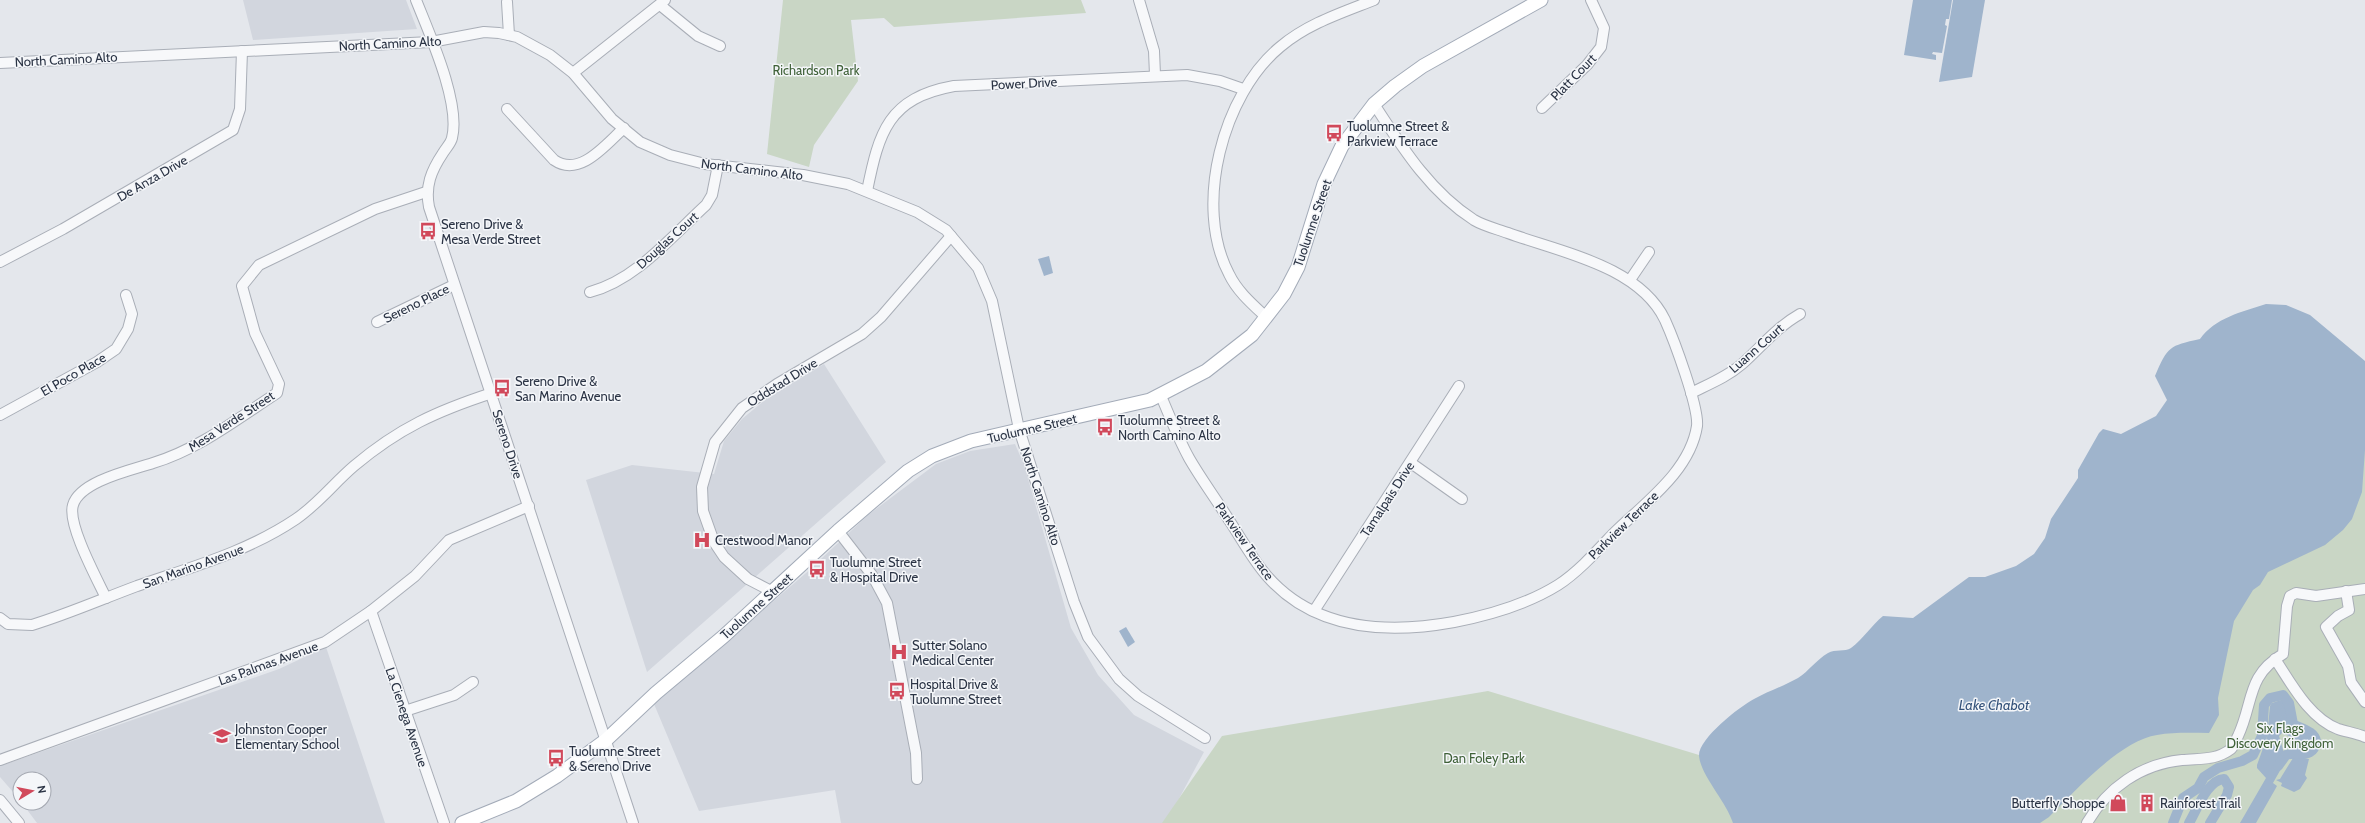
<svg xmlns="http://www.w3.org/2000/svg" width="2365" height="823" viewBox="0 0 2365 823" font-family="Cabin,sans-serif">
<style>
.built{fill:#d2d6de}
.green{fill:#c9d6c5}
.water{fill:#9fb4cc}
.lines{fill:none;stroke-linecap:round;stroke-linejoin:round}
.canal{stroke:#9fb4cc;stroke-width:10}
.minor-casing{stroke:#a9aeb7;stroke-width:12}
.major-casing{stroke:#a3abb8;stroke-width:15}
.minor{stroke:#f7f8fa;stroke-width:10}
.major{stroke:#fff;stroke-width:13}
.labels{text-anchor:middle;stroke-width:3;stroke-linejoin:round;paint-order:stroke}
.street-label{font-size:13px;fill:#2b3445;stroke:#f4f6f9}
.park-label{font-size:13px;fill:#3f6138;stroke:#f4f6f9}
.poi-label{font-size:13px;fill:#2b3445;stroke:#f4f6f9;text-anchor:start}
.water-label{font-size:14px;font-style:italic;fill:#34527a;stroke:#f4f6f9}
</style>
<rect width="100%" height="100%" fill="#e4e7ec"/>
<!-- built -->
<g class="built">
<polygon points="243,0 406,0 417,29 253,40"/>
<polygon points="824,364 886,462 647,672 586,480 632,465 714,474 724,441 742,419 766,399"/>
<polygon points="1015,444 1024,465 1071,628 1098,675 1134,715 1204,752 1174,808 1163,823 841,823 835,790 699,811 654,704 806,573 868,515 936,464 970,451"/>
<polygon points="326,647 385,823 37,823 22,803 44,803 44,779 20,779 20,800 0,777 0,766 279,669"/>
</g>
<!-- green -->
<g class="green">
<polygon points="783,0 1081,0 1086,13 894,27 884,18 851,20 858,81 814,145 809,167 767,154"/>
<polygon points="2365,431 2365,823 2033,823 2225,589"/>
<polygon points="1488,691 1775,778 1768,823 1162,823 1222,736"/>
</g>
<!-- water -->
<g class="water">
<polygon points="1913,0 1952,0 1949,19 1946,19 1945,25 1947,26 1942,53 1933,52 1932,54 1936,55 1936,60 1904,55"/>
<polygon points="1953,0 1985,0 1972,77 1939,82"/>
<polygon points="1049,256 1053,273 1044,276 1038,259"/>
<path d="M2266,304L2286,305L2310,315L2365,361V450L2362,492L2352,519L2343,530L2325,545L2268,572L2260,585L2253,590L2234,621L2218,698L2219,715L2209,733C2192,733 2174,732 2157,735C2121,740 2074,792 2049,817L2040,823H1733C1726,801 1701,776 1699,756C1698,739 1739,707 1754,699C1768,691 1784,686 1798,678C1809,671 1816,660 1828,653C1835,649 1845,652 1851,648C1863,639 1872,625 1883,616L1913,618L1969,577H1985L2016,566L2034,554L2045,538L2051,519L2078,478V470L2099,433L2103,429L2121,434L2156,416L2167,400L2155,376C2168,346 2169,346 2200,339C2215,318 2241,312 2266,304Z"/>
<polygon points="1126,627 1135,642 1128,647 1119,631"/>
<polygon points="2281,700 2285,703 2290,723 2296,729 2312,738 2312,748 2307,751 2293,749 2294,742 2289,736 2282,733 2279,736 2286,760 2273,783 2277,786 2256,823 2240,823 2266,778 2257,768 2257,765 2267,737 2270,706 2272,703"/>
<polygon points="2296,756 2309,759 2305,775 2307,778 2300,789 2294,792 2281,786 2282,783 2276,780 2280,779 2293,758"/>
</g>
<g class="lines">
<!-- canal -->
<g class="canal">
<path d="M2173,823L2183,798L2198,788L2204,777L2218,768L2242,761L2253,755L2262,736L2264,705L2270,698L2283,695L2289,703L2293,724C2302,729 2314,731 2316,741C2314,760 2298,751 2286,755L2278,766"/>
<path d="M2189,823C2197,810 2207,780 2224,779L2229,787L2227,795L2210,823"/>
</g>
<!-- minor casing -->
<g class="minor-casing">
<g id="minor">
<path d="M416,0C429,33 461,103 452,138C451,143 446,148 443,153C431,171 425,186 429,207L633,823"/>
<polyline points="1139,0 1154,51 1155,75"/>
<polyline points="507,2 509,35"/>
<polyline points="660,5 698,36 720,46"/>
<polyline points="0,63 431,42 484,32 499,33 517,37 550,55 573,73 612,119 640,142 670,155 705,164 803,175 848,184 917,212 946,230 978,268 992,301 1019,429 1074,602 1088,637 1119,679 1138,696 1205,738"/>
<polyline points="573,73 665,0"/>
<polyline points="1542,108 1587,65 1601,47 1604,28 1591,0"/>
<path d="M507,109L554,160C580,178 606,144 624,128"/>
<path d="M867,191C879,132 888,98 954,86L1187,75L1220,81L1243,89"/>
<polyline points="0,262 63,229 233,130 240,109 242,51"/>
<polyline points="1630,280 1649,252"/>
<path d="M590,292C636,280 671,237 706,205L712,195L718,165"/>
<path d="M1266,317C1252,304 1237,291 1229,274C1193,206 1223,94 1280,47C1307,24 1341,13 1374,0"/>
<polyline points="377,322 454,285"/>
<path d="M1691,393C1709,384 1727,377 1742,364C1761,347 1777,327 1800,314"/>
<path d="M1161,396C1170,417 1178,438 1189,458C1201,479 1216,499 1229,520C1241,538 1252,559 1267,576C1315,631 1388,634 1454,622C1490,615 1526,605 1558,585C1578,572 1596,552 1612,535C1643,504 1690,472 1697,426C1699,407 1674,340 1665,320C1639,266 1560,252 1508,233C1497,229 1484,226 1474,220C1430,192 1402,147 1374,104"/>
<polyline points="0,415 97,362 116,349 128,329 132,314 126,295"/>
<polyline points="1411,463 1462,499"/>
<polyline points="838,531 872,575 887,603 916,753 917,779"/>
<polyline points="2346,591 2349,610 2338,616 2326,627 2348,666 2351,682 2365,702"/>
<polyline points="773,592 748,579 724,557 714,542 703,511 702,487 715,442 742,408 777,384 862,334 881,317 951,236"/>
<path d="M106,598C97,579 67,524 73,505C80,481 132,470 153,463C199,449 237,419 277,393L279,384L255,333L242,286L259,265L375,209L426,192"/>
<polyline points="371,611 444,823"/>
<polyline points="1314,611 1459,386"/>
<path d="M0,618L8,624L32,625C68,614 102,599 137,586C192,567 247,552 296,519C318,504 334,483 354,466C399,428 437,411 492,393"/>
<path d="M2275,659C2291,683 2309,718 2338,729C2347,732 2356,733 2365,737"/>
<polyline points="405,711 454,695 473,682"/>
<polyline points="0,760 325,642 371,611 415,576 449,540 529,506"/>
<polyline points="0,800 19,823"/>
<path d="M2087,823C2107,788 2141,764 2182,760C2200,758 2215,761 2231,749C2234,746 2236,740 2238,736C2254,702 2246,676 2283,654L2287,606L2290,596L2296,593L2316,596L2365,589"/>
</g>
</g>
<!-- major casing -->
<g class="major-casing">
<polyline id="major" points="462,823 516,801 557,776 606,740 656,693 724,636 838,531 908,471 932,456 971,441 1150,400 1206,371 1252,335 1284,294 1298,267 1324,184 1342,146 1374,104 1395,86 1423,66 1541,0"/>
</g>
<!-- minor -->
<use href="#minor" class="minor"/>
<!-- major -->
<use href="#major" class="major"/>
</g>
<!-- icons -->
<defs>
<g id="bus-bare" transform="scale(1.38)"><path d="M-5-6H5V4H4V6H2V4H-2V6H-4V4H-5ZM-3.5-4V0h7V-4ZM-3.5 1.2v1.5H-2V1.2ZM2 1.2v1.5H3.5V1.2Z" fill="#d1495b" stroke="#f4f6f9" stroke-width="2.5" paint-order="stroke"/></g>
<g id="hospital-bare" transform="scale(1.38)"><path d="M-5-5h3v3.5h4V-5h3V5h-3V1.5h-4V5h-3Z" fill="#d1495b" stroke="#f4f6f9" stroke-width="2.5" paint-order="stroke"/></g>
<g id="school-bare" transform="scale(1.38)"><path d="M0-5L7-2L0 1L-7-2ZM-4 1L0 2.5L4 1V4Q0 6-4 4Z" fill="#d1495b" stroke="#f4f6f9" stroke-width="2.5" paint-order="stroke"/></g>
<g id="shop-bare" transform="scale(1.38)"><path d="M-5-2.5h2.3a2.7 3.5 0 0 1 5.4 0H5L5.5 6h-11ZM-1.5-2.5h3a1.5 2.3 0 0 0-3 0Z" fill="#d1495b" stroke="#f4f6f9" stroke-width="2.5" paint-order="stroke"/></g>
<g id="building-bare" transform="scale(1.38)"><path d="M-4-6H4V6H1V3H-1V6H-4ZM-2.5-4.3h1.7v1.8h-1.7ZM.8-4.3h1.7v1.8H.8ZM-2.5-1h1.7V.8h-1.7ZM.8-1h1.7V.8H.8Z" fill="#d1495b" stroke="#f4f6f9" stroke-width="2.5" paint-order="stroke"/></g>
</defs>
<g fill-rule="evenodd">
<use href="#bus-bare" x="1334" y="133"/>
<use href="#bus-bare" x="428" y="231"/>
<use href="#bus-bare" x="502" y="388"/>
<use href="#bus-bare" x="1105" y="427"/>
<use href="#hospital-bare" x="702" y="540"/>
<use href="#bus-bare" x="817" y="569"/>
<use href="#hospital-bare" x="899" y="652"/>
<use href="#bus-bare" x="897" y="691"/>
<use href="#school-bare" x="222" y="736"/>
<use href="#bus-bare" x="556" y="758"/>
<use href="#shop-bare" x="2118" y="803"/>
<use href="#building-bare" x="2147" y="803"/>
</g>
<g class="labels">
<!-- street labels -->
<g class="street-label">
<text transform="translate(390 43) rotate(-3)" y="5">North Camino Alto</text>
<text transform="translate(66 59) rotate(-3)" y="5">North Camino Alto</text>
<text transform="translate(1573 77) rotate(-46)" y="5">Platt Court</text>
<text transform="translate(1024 83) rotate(-3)" y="5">Power Drive</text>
<text transform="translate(752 169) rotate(7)" y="5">North Camino Alto</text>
<text transform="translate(152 178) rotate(-30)" y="5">De Anza Drive</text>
<text transform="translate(1312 223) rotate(-71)" y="5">Tuolumne Street</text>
<text transform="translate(667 240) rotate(-42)" y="5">Douglas Court</text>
<text transform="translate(416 303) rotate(-26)" y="5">Sereno Place</text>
<text transform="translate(1756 348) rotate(-41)" y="5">Luann Court</text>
<text transform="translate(73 374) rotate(-30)" y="5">El Poco Place</text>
<text transform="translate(782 382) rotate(-32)" y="5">Oddstad Drive</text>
<text transform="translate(231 421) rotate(-33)" y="5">Mesa Verde Street</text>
<text transform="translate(1032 428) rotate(-13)" y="5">Tuolumne Street</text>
<text transform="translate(508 444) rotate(72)" y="5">Sereno Drive</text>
<text transform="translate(1041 496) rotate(72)" y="5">North Camino Alto</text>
<text transform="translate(1387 499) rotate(-57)" y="5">Tamalpais Drive</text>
<text transform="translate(1623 525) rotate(-44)" y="5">Parkview Terrace</text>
<text transform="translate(1245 541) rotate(55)" y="5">Parkview Terrace</text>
<text transform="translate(193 566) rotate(-20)" y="5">San Marino Avenue</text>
<text transform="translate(756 606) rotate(-42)" y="5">Tuolumne Street</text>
<text transform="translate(268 663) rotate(-20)" y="5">Las Palmas Avenue</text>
<text transform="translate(407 717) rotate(71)" y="5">La Cienega Avenue</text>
</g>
<!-- park labels -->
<g class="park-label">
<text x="816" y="75">Richardson Park</text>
<text x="2280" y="733">Six Flags<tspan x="2280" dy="15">Discovery Kingdom</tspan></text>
<text x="1484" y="763">Dan Foley Park</text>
</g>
<!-- poi labels -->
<g class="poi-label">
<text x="1347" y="131">Tuolumne Street &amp;<tspan x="1347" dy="15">Parkview Terrace</tspan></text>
<text x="441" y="229">Sereno Drive &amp;<tspan x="441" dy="15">Mesa Verde Street</tspan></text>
<text x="515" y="386">Sereno Drive &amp;<tspan x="515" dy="15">San Marino Avenue</tspan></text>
<text x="1118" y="425">Tuolumne Street &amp;<tspan x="1118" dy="15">North Camino Alto</tspan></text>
<text x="715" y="545">Crestwood Manor</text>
<text x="830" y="567">Tuolumne Street<tspan x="830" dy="15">&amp; Hospital Drive</tspan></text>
<text x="912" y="650">Sutter Solano<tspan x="912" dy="15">Medical Center</tspan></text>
<text x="910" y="689">Hospital Drive &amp;<tspan x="910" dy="15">Tuolumne Street</tspan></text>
<text x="235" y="734">Johnston Cooper<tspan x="235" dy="15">Elementary School</tspan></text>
<text x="569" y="756">Tuolumne Street<tspan x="569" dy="15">&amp; Sereno Drive</tspan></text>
<text x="2105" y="808" text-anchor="end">Butterfly Shoppe</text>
<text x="2160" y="808">Rainforest Trail</text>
</g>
<!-- water labels -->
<g class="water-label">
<text x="1994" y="710">Lake Chabot</text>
</g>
</g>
<!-- north arrow -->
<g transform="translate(32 791) rotate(80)"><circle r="19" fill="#f4f6f9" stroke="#a4a8b1"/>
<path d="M0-3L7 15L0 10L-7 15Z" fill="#d1495b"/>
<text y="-6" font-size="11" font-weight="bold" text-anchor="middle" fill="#2b3445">N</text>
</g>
</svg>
